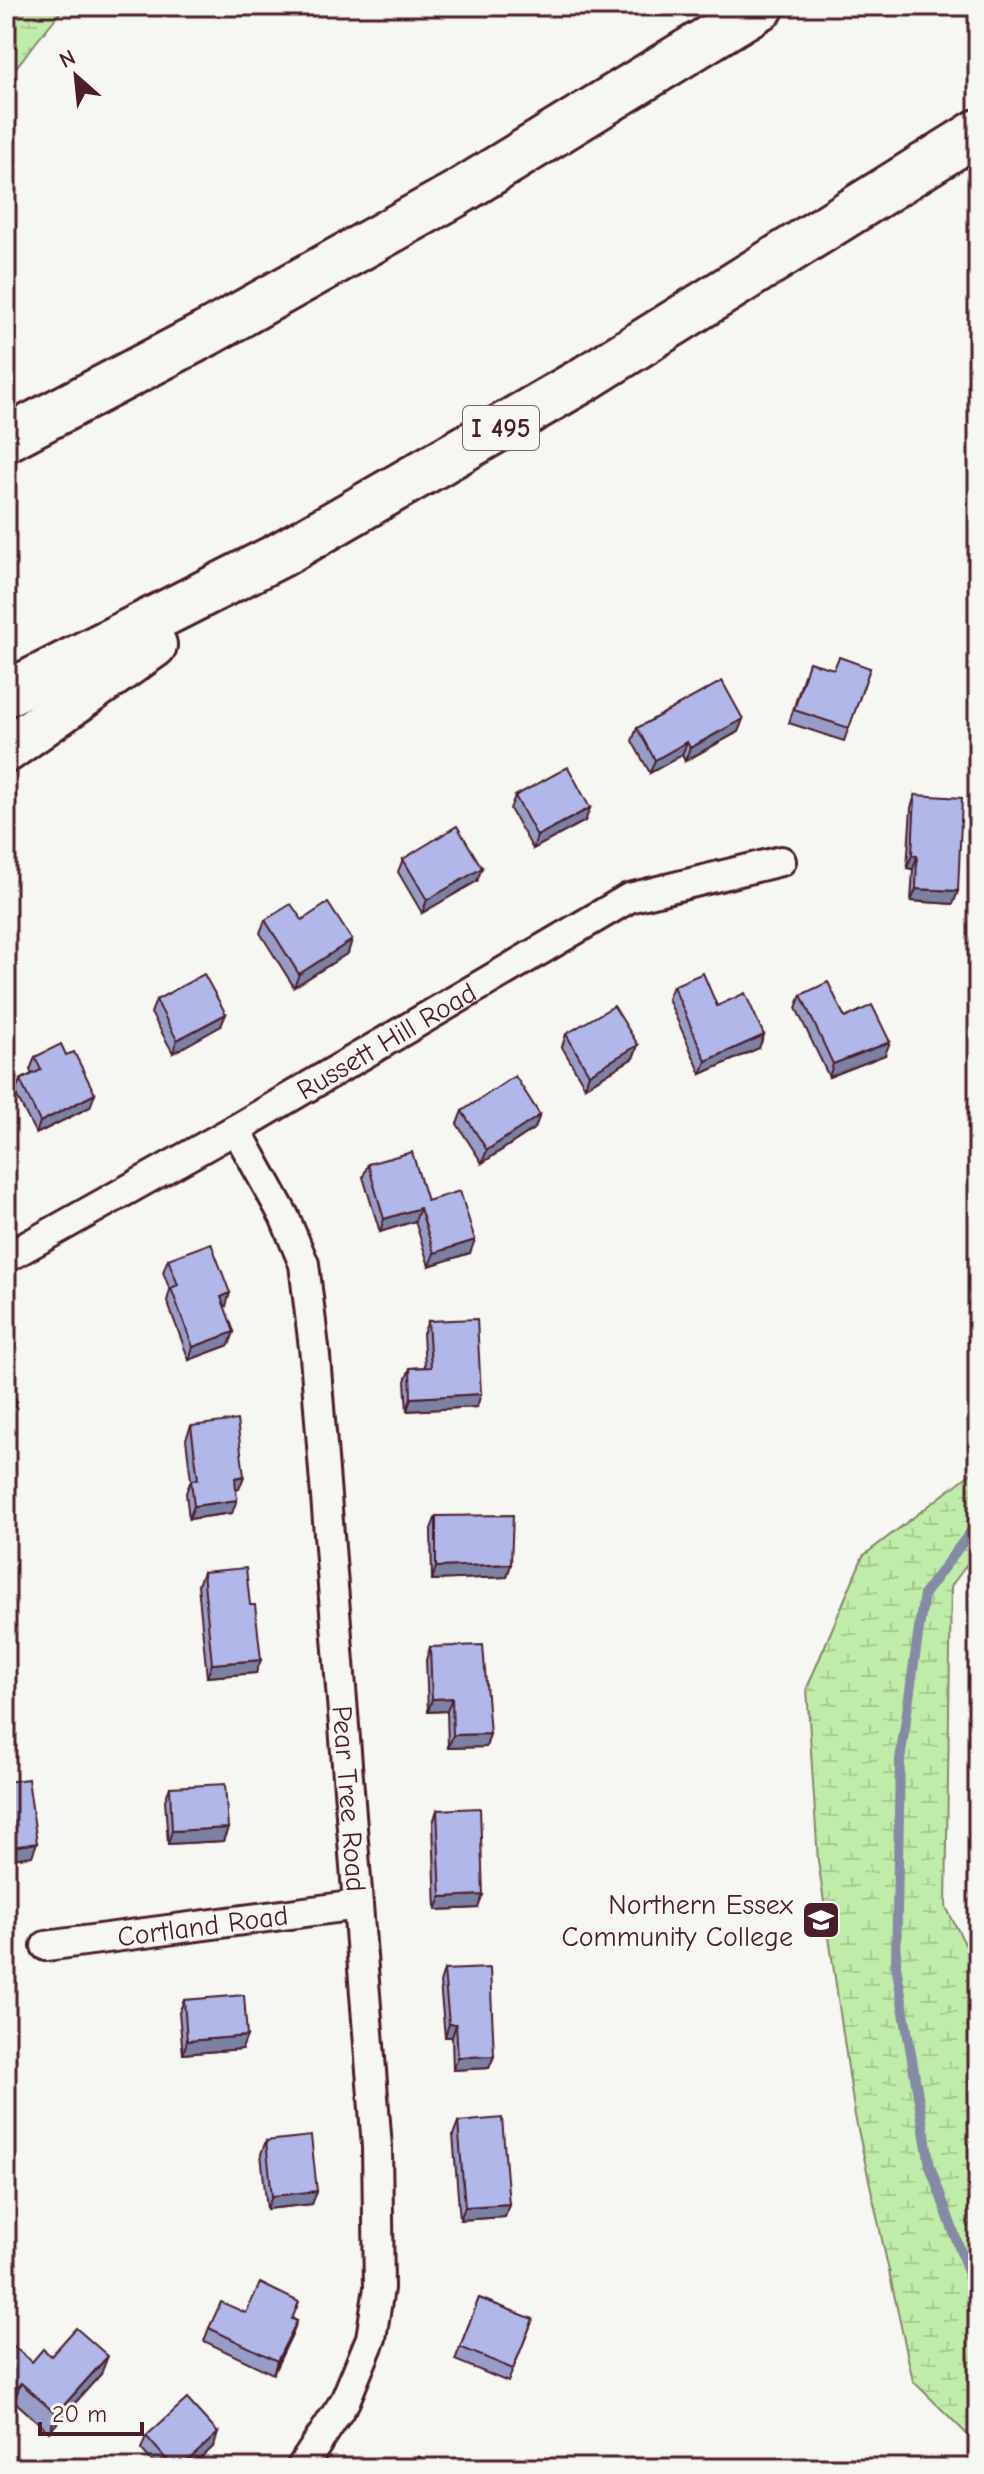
<svg xmlns="http://www.w3.org/2000/svg" width="984" height="2474" viewBox="0 0 984 2474" font-family="'Comic Neue',sans-serif">
<style>
.wetland{fill:url(#wetland-marsh);stroke:#85866a;stroke-width:2}
.lines{fill:none;stroke-linecap:round;stroke-linejoin:round}
.stream{stroke:#858aa5;stroke-width:10}
.street-casing{stroke:#4a1f2b;stroke-width:34}
.highway-casing{stroke:#4a1f2b;stroke-width:50}
.street{stroke:#f6f6f2;stroke-width:28}
.highway{stroke:#f6f6f2;stroke-width:44}
.wall{fill:#989dc8;stroke:#4a1f2b;stroke-width:2}
.shaded-wall{fill:#7c80a3;stroke:#4a1f2b;stroke-width:2}
.building{fill:#b1b7e9;stroke:#4a1f2b;stroke-width:2}
.labels{text-anchor:middle;stroke-width:6;stroke-linejoin:round;paint-order:stroke}
.shield{fill:#f6f6f2;stroke:#7e6067;stroke-width:2}
.shield-label{font-size:26px;font-weight:bold;fill:#4a1f2b}
.street-label{font-size:28px;fill:#4a1f2b;stroke:#f6f6f2}
.poi-label{font-size:28px;fill:#4a1f2b;stroke:#f6f6f2;text-anchor:end}
</style>
<defs>
<pattern id="wetland-marsh" width="20" height="14" patternUnits="userSpaceOnUse" patternTransform="scale(2)"><rect width="20" height="14" fill="#c0eca9"/><path d="M1 5h8M5 5V1M11 12h8M15 12V8" fill="none" stroke="#a6ca92"/></pattern>
</defs>
<rect width="100%" height="100%" fill="#f6f6f2"/>
<filter id="ink" filterUnits="userSpaceOnUse"><feTurbulence type="fractalNoise" baseFrequency=".0125" numOctaves="2"/><feDisplacementMap in="SourceGraphic" scale="16" xChannelSelector="R" yChannelSelector="G"/><feConvolveMatrix kernelMatrix="1 2 1 2 8 2 1 2 1" color-interpolation-filters="sRGB"/></filter>
<g filter="url(#ink)">
<!-- wetland -->
<g class="wetland">
<polygon points="6,6 65,6 6,80"/>
<polygon points="978,1468 978,1550 951,1586 946,1907 978,1969 978,2445 913,2381 855,2116 818,1861 807,1688 863,1556"/>
</g>
<g class="lines">
<!-- stream -->
<polyline class="stream" points="978,1522 924,1594 900,1760 896,1965 930,2166 978,2300"/>
<!-- street casing -->
<g class="street-casing">
<g id="street">
<path id="s1" d="M236,1129L284,1216L304,1264L315,1356L377,2147L379,2288L371,2338L345,2401L301,2468"/>
<path id="s2" d="M6,1258L236,1129L629,898L781,861"/>
<path id="s3" d="M46,1946L358,1905"/>
</g>
</g>
<!-- highway casing -->
<g class="highway-casing">
<g id="highway">
<polyline points="6,439 206,334 456,194 762,6"/>
<polyline points="6,694 280,555 583,380 978,132"/>
<polyline points="6,750 154,645"/>
</g>
</g>
<!-- street -->
<use href="#street" class="street"/>
<!-- highway -->
<use href="#highway" class="highway"/>
</g>
<!-- wall -->
<g class="wall">
<polygon points="870,668 844,741 789,723 804,675 834,669"/>
<polygon points="743,719 738,732 685,761 682,755 650,773 632,741 637,728"/>
<polygon points="915,795 958,891 953,904 911,901 913,869 907,868 911,808"/>
<polygon points="515,796 590,808 585,821 533,849 510,809"/>
<polygon points="403,859 477,881 422,913 398,872"/>
<polygon points="265,920 302,920 348,953 294,987 260,933"/>
<polygon points="673,986 717,1006 764,1035 759,1048 701,1074 668,999"/>
<polygon points="801,995 845,1018 885,1055 829,1077 796,1008"/>
<polygon points="156,1000 221,1026 173,1053 151,1013"/>
<polygon points="566,1034 638,1045 633,1058 585,1087 562,1047"/>
<polygon points="35,1057 90,1107 36,1134 15,1093 20,1080 32,1074 30,1070"/>
<polygon points="462,1111 535,1128 482,1163 457,1124"/>
<polygon points="368,1164 427,1201 470,1253 429,1266 415,1221 380,1232 363,1177"/>
<polygon points="168,1259 226,1306 224,1307 234,1332 229,1345 189,1360 167,1301 170,1290 163,1272"/>
<polygon points="428,1321 477,1407 407,1411 405,1381 410,1368 425,1367 423,1334"/>
<polygon points="191,1426 244,1476 239,1489 236,1490 232,1513 189,1519 186,1493 191,1480 186,1439"/>
<polygon points="436,1516 511,1564 507,1577 432,1580 431,1529"/>
<polygon points="203,1572 256,1673 207,1677 198,1585"/>
<polygon points="430,1647 490,1734 486,1747 448,1748 447,1711 428,1712 426,1660"/>
<polygon points="170,1787 228,1828 223,1841 168,1844 165,1800"/>
<polygon points="437,1810 478,1908 436,1910 433,1823"/>
<polygon points="444,1970 494,2056 489,2068 453,2070 452,2037 445,2037 440,1983"/>
<polygon points="184,2000 242,2049 183,2054 179,2013"/>
<polygon points="458,2122 509,2204 505,2217 460,2220 453,2135"/>
<polygon points="266,2141 317,2191 312,2204 267,2209 261,2154"/>
<polygon points="479,2298 533,2319 508,2382 455,2360"/>
<polygon points="246,2313 293,2319 297,2321 292,2334 273,2374 204,2341 209,2328"/>
<polygon points="6,2340 32,2362 51,2356 101,2374 49,2432 14,2401 6,2410"/>
<polygon points="146,2436 214,2446 190,2468 158,2468 141,2449"/>
</g>
<!-- shaded-wall -->
<g class="shaded-wall">
<polygon points="743,719 738,732 685,761 690,748"/>
<polygon points="687,742 682,755 650,773 655,760"/>
<polygon points="590,808 585,821 533,849 537,836"/>
<polygon points="912,855 917,856 913,869 907,868"/>
<polygon points="482,868 477,881 422,913 427,900"/>
<polygon points="916,889 958,891 953,904 911,901"/>
<polygon points="352,940 348,953 294,987 299,974"/>
<polygon points="226,1014 221,1026 173,1053 177,1040"/>
<polygon points="764,1035 759,1048 701,1074 706,1061"/>
<polygon points="890,1042 885,1055 829,1077 833,1064"/>
<polygon points="638,1045 633,1058 585,1087 589,1074"/>
<polygon points="95,1094 90,1107 36,1134 40,1122"/>
<polygon points="540,1115 535,1128 482,1163 487,1150"/>
<polygon points="420,1208 415,1221 380,1232 384,1219"/>
<polygon points="475,1240 470,1253 429,1266 434,1253"/>
<polygon points="230,1293 226,1306 216,1310 221,1297"/>
<polygon points="234,1332 229,1345 189,1360 193,1347"/>
<polygon points="481,1394 477,1407 407,1411 411,1398"/>
<polygon points="17,1401 12,1413 6,1419 6,1410"/>
<polygon points="244,1476 239,1489 230,1491 235,1478"/>
<polygon points="237,1500 232,1513 189,1519 194,1506"/>
<polygon points="511,1564 507,1577 432,1580 436,1567"/>
<polygon points="261,1660 256,1673 207,1677 212,1664"/>
<polygon points="452,1698 447,1711 428,1712 432,1699"/>
<polygon points="490,1734 486,1747 448,1748 453,1735"/>
<polygon points="228,1828 223,1841 168,1844 172,1831"/>
<polygon points="37,1843 32,1856 6,1860 6,1848"/>
<polygon points="483,1895 478,1908 436,1910 441,1897"/>
<polygon points="449,2024 456,2024 452,2037 445,2037"/>
<polygon points="247,2036 242,2049 183,2054 187,2041"/>
<polygon points="494,2056 489,2068 453,2070 458,2057"/>
<polygon points="317,2191 312,2204 267,2209 272,2196"/>
<polygon points="509,2204 505,2217 460,2220 465,2207"/>
<polygon points="297,2321 292,2334 273,2374 277,2361"/>
<polygon points="108,2356 101,2374 49,2432 56,2414"/>
<polygon points="21,2383 14,2401 6,2410 6,2401 8,2397"/>
<polygon points="218,2433 214,2446 190,2468 180,2468"/>
</g>
<!-- building -->
<g class="building">
<polygon points="839,657 870,668 849,728 794,710 809,662 834,669"/>
<polygon points="722,681 743,719 690,748 687,742 655,760 637,728"/>
<polygon points="568,767 590,808 537,836 515,796"/>
<polygon points="915,795 962,798 958,891 916,889 917,856 912,855"/>
<polygon points="457,826 482,868 427,900 403,859"/>
<polygon points="328,903 352,940 299,974 265,920 291,904 302,920"/>
<polygon points="703,973 717,1006 745,993 764,1035 706,1061 673,986"/>
<polygon points="204,974 226,1014 177,1040 156,1000"/>
<polygon points="828,982 845,1018 872,1005 890,1042 833,1064 801,995"/>
<polygon points="614,1006 638,1045 589,1074 566,1034"/>
<polygon points="61,1044 66,1055 74,1052 95,1094 40,1122 20,1080 41,1070 35,1057"/>
<polygon points="515,1076 540,1115 487,1150 462,1111"/>
<polygon points="412,1152 427,1201 460,1191 475,1240 434,1253 420,1208 384,1219 368,1164"/>
<polygon points="211,1243 230,1293 221,1297 234,1332 193,1347 171,1288 178,1285 168,1259"/>
<polygon points="477,1319 481,1394 411,1398 410,1368 431,1367 428,1321"/>
<polygon points="6,1387 17,1401 6,1410"/>
<polygon points="237,1420 244,1476 235,1478 237,1500 194,1506 191,1480 198,1479 191,1426"/>
<polygon points="513,1515 511,1564 436,1567 436,1516"/>
<polygon points="246,1568 250,1605 255,1605 261,1660 212,1664 203,1572"/>
<polygon points="483,1645 490,1734 453,1735 452,1698 432,1699 430,1647"/>
<polygon points="28,1779 37,1843 6,1848 6,1782"/>
<polygon points="225,1784 228,1828 172,1831 170,1787"/>
<polygon points="480,1808 483,1895 441,1897 437,1810"/>
<polygon points="490,1968 494,2056 458,2057 456,2024 449,2024 444,1970"/>
<polygon points="244,1995 247,2036 187,2041 184,2000"/>
<polygon points="502,2118 509,2204 465,2207 458,2122"/>
<polygon points="311,2136 317,2191 272,2196 266,2141"/>
<polygon points="260,2283 299,2302 292,2319 297,2321 277,2361 209,2328 221,2302 246,2313"/>
<polygon points="479,2298 533,2319 513,2369 460,2347"/>
<polygon points="76,2328 108,2356 56,2414 21,2383 8,2397 6,2396 6,2340 32,2362 43,2349 51,2356"/>
<polygon points="187,2399 218,2433 180,2468 174,2468 146,2436"/>
<polygon points="418,2456 439,2468 412,2468"/>
</g>
</g>
<!-- icons -->
<defs>
<g id="university-square" transform="scale(2)"><rect x="-9" y="-9" width="18" height="18" rx="4" fill="#4a1f2b" stroke="#f6f6f2"/><path d="M0-5L7-2L0 1L-7-2ZM-4 1L0 2.5L4 1V4Q0 6-4 4Z" fill="#fff"/></g>
</defs>
<g fill-rule="evenodd">
<use href="#university-square" x="821" y="1920"/>
</g>
<g class="labels">
<!-- shield labels -->
<rect class="shield" x="463" y="406" width="76" height="44" rx="6"/>
<g class="shield-label">
<text x="501" y="437">I 495</text>
</g>
<!-- street labels -->
<g class="street-label">
<text dy="10" stroke="none"><textPath href="#s2" startOffset="438">Russett Hill Road</textPath></text>
<text dy="10" stroke="none"><textPath href="#s1" startOffset="688">Pear Tree Road</textPath></text>
<text dy="10" stroke="none"><textPath href="#s3" startOffset="158">Cortland Road</textPath></text>
</g>
<!-- poi labels -->
<g class="poi-label">
<text x="793" y="1914">Northern Essex<tspan x="793" dy="32">Community College</tspan></text>
</g>
</g>
<!-- margin -->
<rect width="984" height="2474" fill="none" stroke="#f6f6f2" stroke-width="32"/>
<rect x="16" y="16" width="952" height="2442" fill="none" stroke="#4a1f2b" stroke-width="3" filter="url(#ink)"/>
<!-- north arrow -->
<g transform="translate(76 76) rotate(333)" stroke="#f6f6f2" stroke-width="6" paint-order="stroke">
<path d="M0-6L14 30L0 20L-14 30Z" fill="#4a1f2b"/>
<text y="-12" font-size="22" font-weight="bold" text-anchor="middle" fill="#4a1f2b">N</text>
</g>
<!-- scale -->
<path d="M40 2422v12h102v-12" fill="none" stroke="#4a1f2b" stroke-width="4"/>
<text x="52" y="2422" font-size="24" fill="#4a1f2b" stroke="#f6f6f2" stroke-width="6" paint-order="stroke">20 m</text>
</svg>
